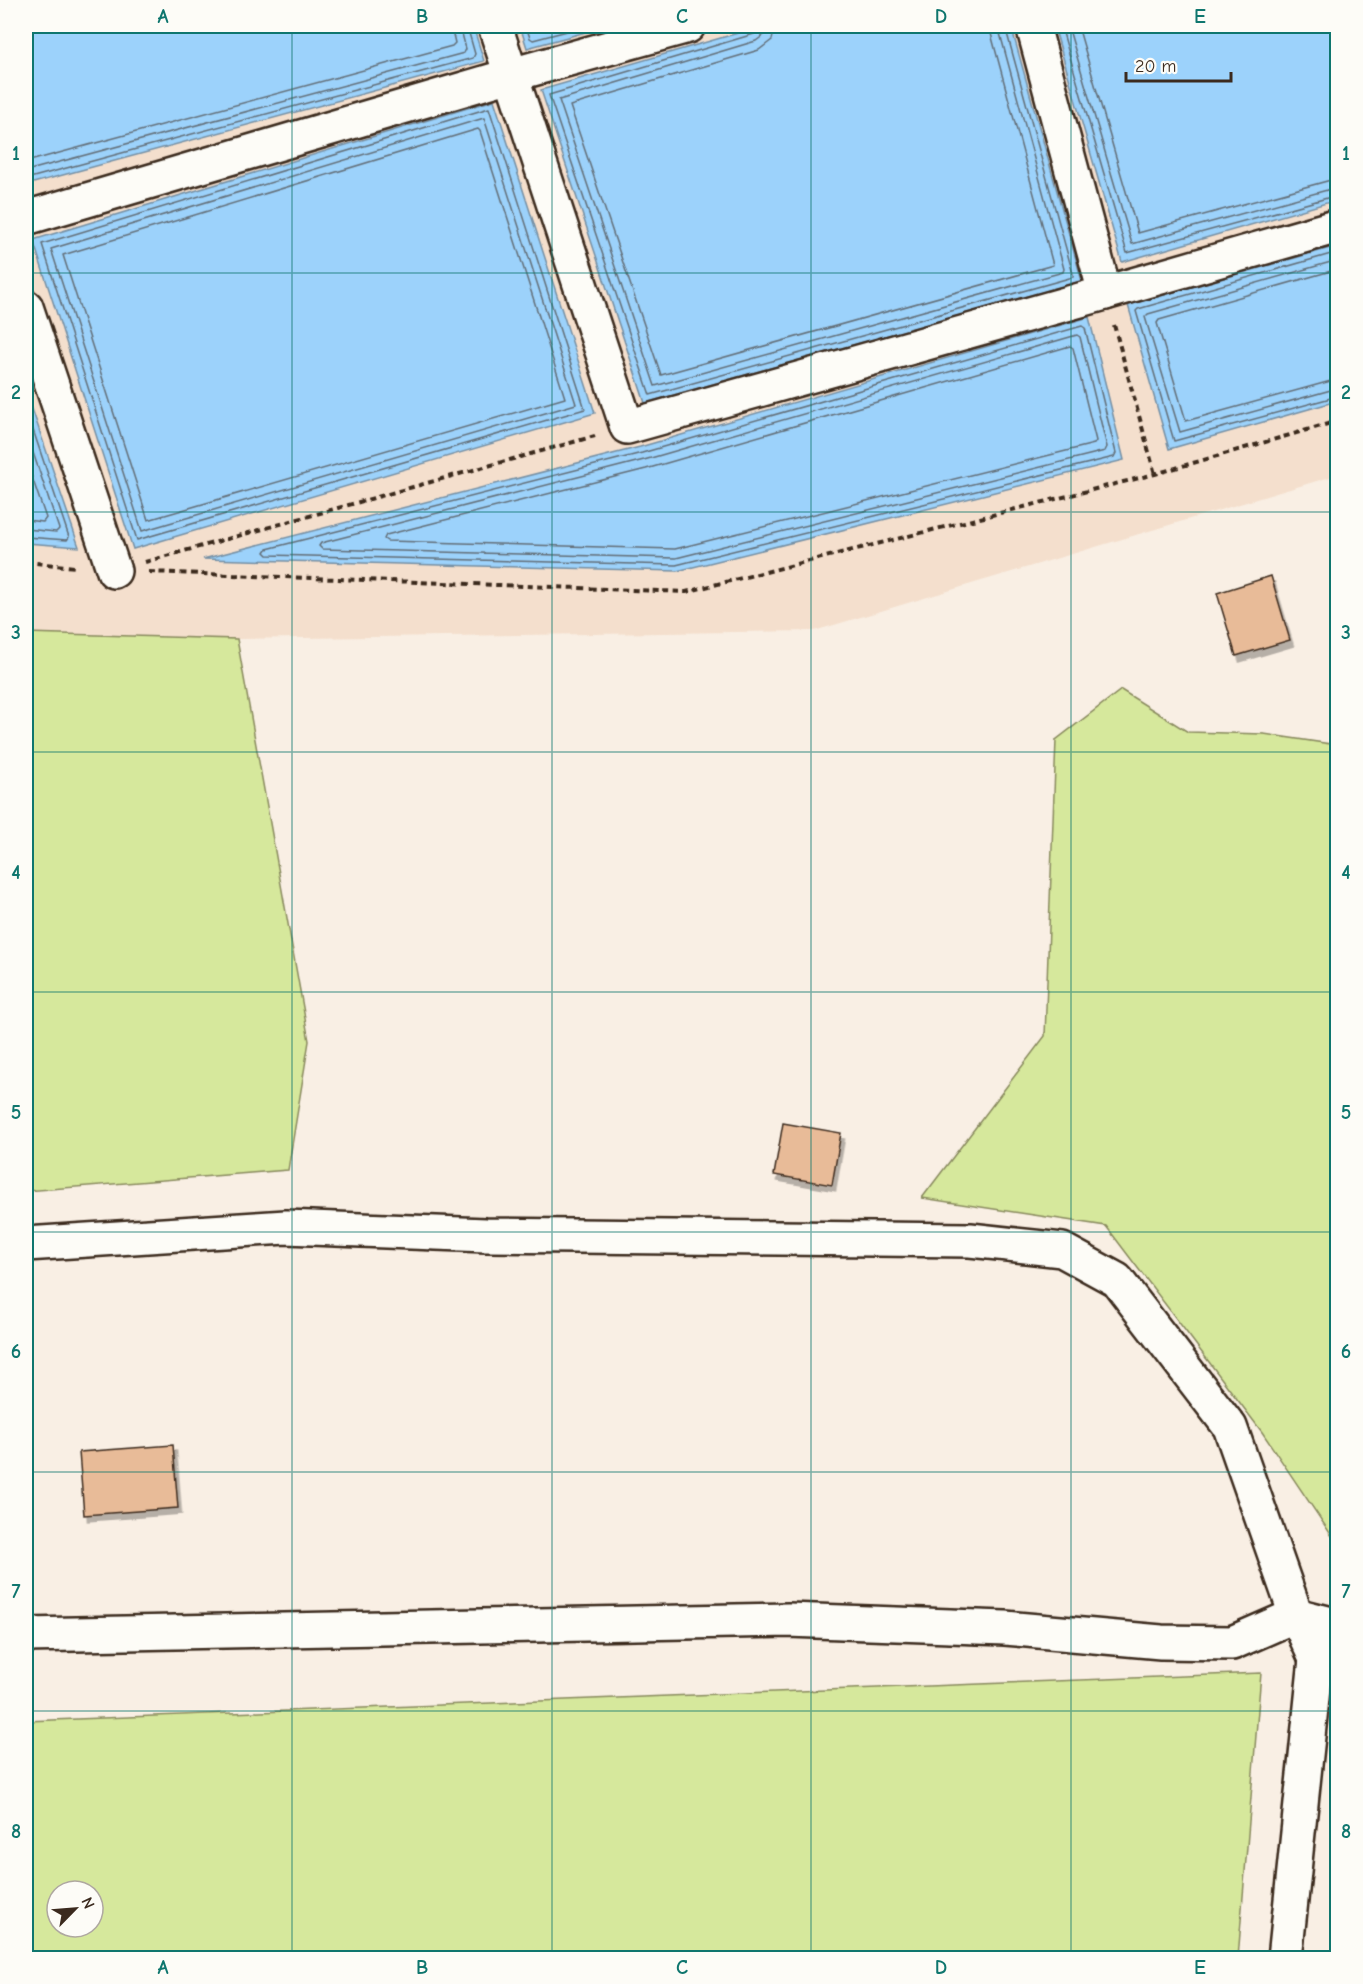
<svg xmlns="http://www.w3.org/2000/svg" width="1363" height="1984" viewBox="0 0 1363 1984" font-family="'Comic Neue',sans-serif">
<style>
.built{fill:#f4dfcd}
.green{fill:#d6e89c;stroke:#88895d;stroke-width:1.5;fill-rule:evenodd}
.water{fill:#9cd2fb;stroke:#758fa3;stroke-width:1.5}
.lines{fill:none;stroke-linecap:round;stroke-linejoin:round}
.shore{stroke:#626d76;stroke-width:1.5}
.building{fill:#e8bb98;stroke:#3b2a1e;stroke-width:1.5;filter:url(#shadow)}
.minor-casing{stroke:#3b2a1e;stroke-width:38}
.path{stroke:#3b2a1e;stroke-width:4;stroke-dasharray:6 4.5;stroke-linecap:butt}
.minor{stroke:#fdfcf7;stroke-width:33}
.grid{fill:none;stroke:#0f766e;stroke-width:1.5;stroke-opacity:0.55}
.neatline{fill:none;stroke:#0f766e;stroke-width:2}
.grid-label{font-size:20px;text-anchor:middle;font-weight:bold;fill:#0f766e}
</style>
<defs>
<filter id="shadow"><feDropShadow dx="3.5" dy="6" stdDeviation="0" flood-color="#0004"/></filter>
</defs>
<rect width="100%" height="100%" fill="#f9efe4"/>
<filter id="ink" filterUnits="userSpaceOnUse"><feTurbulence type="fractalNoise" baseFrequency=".0167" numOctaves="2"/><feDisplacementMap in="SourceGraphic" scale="12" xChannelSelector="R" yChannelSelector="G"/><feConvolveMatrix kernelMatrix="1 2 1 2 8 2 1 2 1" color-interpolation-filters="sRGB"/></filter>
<g filter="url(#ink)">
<!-- built -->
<polygon class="built" points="26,26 1337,26 1337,475 814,631 237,639 26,633"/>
<!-- green -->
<g class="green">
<polygon points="26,633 237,639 309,1041 288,1170 26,1191"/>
<polygon points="1121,690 1188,732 1264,734 1337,745 1338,1537 1334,1539 1262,1432 1106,1226 922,1198 1045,1036 1056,740"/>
<path d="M1261,1673L1238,1958H26V1721ZM57,1891H93V1927H57Z"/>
</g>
<!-- water -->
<g class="water">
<polygon points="26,26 473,26 484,61 26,185"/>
<polygon points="520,26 608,26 527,48"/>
<polygon points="762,26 1011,26 1082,281 645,403 541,90"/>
<polygon points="1054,26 1337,26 1337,200 1122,262"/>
<polygon points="494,100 595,413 133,549 33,240"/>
<polygon points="1337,246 1337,401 1169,449 1128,305"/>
<polygon points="1089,317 1124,460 677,571 203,559 640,447"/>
<polygon points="26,391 79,547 26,543"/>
</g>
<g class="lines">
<!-- shore -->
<g class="shore">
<polyline points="526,26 530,38 533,40 586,26"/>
<polyline points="758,26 757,31 754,34 549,95 650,395 1073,277 1073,274 1005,26"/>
<polyline points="766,26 764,35 756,41 559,100 655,386 1063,272 1064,269 998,26"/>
<polyline points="775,26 772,40 759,50 570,106 661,375 1053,265 989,26"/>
<polyline points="1061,26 1127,253 1338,195"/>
<polyline points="1068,26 1132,244 1338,187"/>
<polyline points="1078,26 1138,233 1338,178"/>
<polygon points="489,108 585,409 137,540 42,244"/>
<polygon points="484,118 576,404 142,531 51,249"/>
<polygon points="478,129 480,131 565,398 148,520 63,255"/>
<polyline points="26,162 452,46 455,43 451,26"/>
<polyline points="26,171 464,53 466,49 460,26"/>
<polyline points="26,179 473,58 475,54 467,26"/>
<polyline points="1338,252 1138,309 1136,311 1174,441 1338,396"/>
<polyline points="1338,260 1148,314 1145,317 1180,432 1338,388"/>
<polyline points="1338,269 1159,320 1157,323 1186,421 1338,379"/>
<polygon points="1082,326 1085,328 1116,453 1114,457 676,565 268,555 265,552 267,549 642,453"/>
<polygon points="1077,335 1080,337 1107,447 1105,451 676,558 322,549 319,546 321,543 644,460"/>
<polygon points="1070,346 1073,348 1096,441 1094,444 675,549 387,541 384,539 386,535 646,469"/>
<polyline points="26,409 69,537 67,540 26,537"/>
<polyline points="26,432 59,529 56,532 26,529"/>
<polyline points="26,460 46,518 43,522 26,520"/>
</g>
</g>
<!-- building -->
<g class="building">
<polygon points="1271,576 1290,640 1236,656 1217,593"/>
<polygon points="783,1123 841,1133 832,1185 774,1175"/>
<polygon points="173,1445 178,1508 84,1515 79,1452"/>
</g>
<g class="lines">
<!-- minor casing -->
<g class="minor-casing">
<g id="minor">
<polyline points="495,26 627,427 1105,293 1033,26"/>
<polyline points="26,218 511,75 688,26"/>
<polyline points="1105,293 1338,226"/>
<polyline points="26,307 114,571"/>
<polyline points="26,1244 286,1227 486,1235 970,1240 1062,1250 1117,1280 1230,1427 1296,1615 1316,1659"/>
<polyline points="26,1635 788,1620 1005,1628 1161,1642 1232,1643 1296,1615 1335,1625"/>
<polyline points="1285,1958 1316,1659 1322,1639"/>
</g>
</g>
<!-- path -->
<g class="path">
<polyline points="1114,325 1155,474"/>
<polyline points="26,562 75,567"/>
<polyline points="145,562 595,436"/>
<polyline points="149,572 686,592 1155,474 1338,421"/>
</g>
<!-- minor -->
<use href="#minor" class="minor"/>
</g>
</g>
<!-- grid -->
<path class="grid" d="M292,26V1958M552,26V1958M811,26V1958M1071,26V1958M26,273H1338M26,512H1338M26,752H1338M26,992H1338M26,1232H1338M26,1472H1338M26,1711H1338"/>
<!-- margin -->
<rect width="1363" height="1984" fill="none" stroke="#fdfcf7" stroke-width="66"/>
<!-- north arrow -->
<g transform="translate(75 1909) rotate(65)"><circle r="28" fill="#fdfcf7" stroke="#afa8a0" stroke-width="1.5"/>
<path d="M0-4.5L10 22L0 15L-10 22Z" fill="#3b2a1e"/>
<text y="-9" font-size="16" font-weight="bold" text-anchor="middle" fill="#3b2a1e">N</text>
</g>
<!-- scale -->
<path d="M1126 72v9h105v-9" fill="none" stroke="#3b2a1e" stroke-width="3"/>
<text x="1135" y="72" font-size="18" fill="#3b2a1e" stroke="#fdfcf7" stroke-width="4.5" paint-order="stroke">20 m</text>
<rect x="33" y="33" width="1297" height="1918" class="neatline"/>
<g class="grid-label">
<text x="163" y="23">A</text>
<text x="422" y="23">B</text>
<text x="682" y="23">C</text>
<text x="941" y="23">D</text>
<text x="1200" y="23">E</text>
<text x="16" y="160">1</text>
<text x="1346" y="160">1</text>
<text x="16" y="399">2</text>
<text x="1346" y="399">2</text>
<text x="16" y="639">3</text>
<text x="1346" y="639">3</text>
<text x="16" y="879">4</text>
<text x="1346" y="879">4</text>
<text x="16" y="1119">5</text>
<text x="1346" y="1119">5</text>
<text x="16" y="1358">6</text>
<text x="1346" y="1358">6</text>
<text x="16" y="1598">7</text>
<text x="1346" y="1598">7</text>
<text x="16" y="1838">8</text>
<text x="1346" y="1838">8</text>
<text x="163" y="1974">A</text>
<text x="422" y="1974">B</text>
<text x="682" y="1974">C</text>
<text x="941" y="1974">D</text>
<text x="1200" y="1974">E</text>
</g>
</svg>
